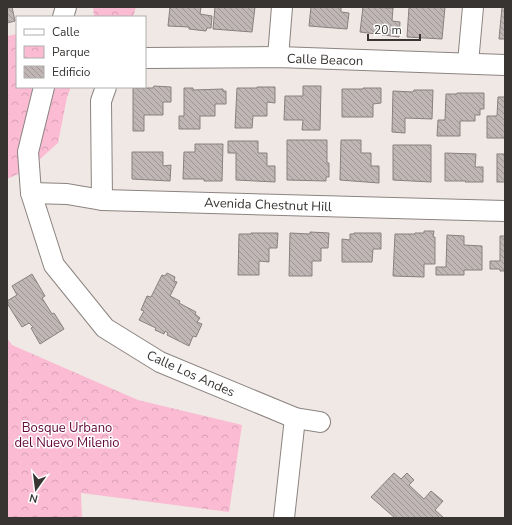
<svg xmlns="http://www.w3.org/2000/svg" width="512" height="525" viewBox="0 0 512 525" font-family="'Nunito Sans',sans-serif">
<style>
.park{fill:url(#park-crowns)}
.building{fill:url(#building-back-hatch);stroke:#89807f}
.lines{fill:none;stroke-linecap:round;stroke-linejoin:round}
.minor-casing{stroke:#8b8480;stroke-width:22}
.minor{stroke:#fff;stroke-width:20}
.labels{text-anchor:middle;stroke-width:3;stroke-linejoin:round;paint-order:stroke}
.street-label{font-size:13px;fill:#373432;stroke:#fff}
.park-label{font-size:13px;fill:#620638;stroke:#fff}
</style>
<defs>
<pattern id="park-crowns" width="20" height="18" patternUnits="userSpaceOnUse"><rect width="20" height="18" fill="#fbbbd3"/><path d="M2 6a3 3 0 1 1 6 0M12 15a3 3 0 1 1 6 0" fill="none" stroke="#d8a1b6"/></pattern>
<pattern id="building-back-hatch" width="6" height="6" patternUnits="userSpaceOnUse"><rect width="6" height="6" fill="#c0b6b5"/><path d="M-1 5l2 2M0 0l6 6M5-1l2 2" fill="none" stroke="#9d9594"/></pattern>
</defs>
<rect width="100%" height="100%" fill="#f0e8e4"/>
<!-- park -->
<g class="park">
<polygon points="93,7 136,7 133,17 94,17"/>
<polygon points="17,34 17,87 71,87 67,97 58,143 29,169 7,179 7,36"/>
<polygon points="7,338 12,345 138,400 242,425 229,512 81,493 82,518 7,518"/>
</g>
<!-- building -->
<g class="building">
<polygon points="7,7 12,7 15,21 7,23"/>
<polygon points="170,7 201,7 200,14 212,16 211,28 207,28 206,31 189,29 189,27 168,26"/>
<polygon points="215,7 255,7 252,32 213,29"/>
<polygon points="311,7 341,7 341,12 349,13 347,29 309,26"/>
<polygon points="363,7 393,8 392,21 400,22 399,37 360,32"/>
<polygon points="409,7 445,7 442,39 407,37"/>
<polygon points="502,7 505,7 505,39 499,39"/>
<polygon points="154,86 171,87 171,102 163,102 163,115 144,115 144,131 133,131 133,88 153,88"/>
<polygon points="303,86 321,86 320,130 302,130 303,120 284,120 285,96 303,96"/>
<polygon points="257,87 275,87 275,103 267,102 267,116 253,116 252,128 235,128 237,88 257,88"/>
<polygon points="184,88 193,88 193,90 223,89 223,91 226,91 226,104 215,104 215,116 200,116 200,129 179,129 179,116 184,116"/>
<polygon points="363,88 381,88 381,103 373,104 373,117 342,117 342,89 363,89"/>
<polygon points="414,90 433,90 432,119 405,118 405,133 392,132 393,91 413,92"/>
<polygon points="457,93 484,93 484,109 480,109 480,115 475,115 475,121 460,121 460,136 437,136 438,120 445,120 446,94 457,94"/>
<polygon points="498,97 505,97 505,138 487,138 487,116 497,116"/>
<polygon points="287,140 327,140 327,163 329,163 329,177 326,177 326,181 287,180"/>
<polygon points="341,140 361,140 361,153 371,153 371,166 379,166 379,183 340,180"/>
<polygon points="228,141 258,141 258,153 267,153 267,166 275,166 275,182 236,180 236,153 228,153"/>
<polygon points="195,144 223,144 222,181 204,181 204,179 183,179 184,152 195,152"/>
<polygon points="393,145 431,145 431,182 393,180"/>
<polygon points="132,152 163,152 163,166 171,165 170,181 132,179"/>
<polygon points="445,153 476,154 475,167 483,167 483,182 465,182 466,181 445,181"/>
<rect x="497" y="154" width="8" height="28"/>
<polygon points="424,231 434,231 433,237 435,237 435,264 424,264 424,277 393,276 395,234 415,234 415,233 424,233"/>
<polygon points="310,232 329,233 328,248 321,248 321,261 312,261 312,276 289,276 290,233 310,234"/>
<polygon points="251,233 278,233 277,248 269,248 269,262 259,261 259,275 238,275 239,234 251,234"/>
<polygon points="354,233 381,233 381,249 373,249 372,262 342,262 342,239 350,240 350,234 354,234"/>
<polygon points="447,235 464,236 464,245 482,246 482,270 464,270 464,275 436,275 436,267 446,267"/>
<polygon points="500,236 505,236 505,271 500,271 500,269 490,269 490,261 500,261"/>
<polygon points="167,273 175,277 174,281 177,282 170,296 180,301 179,303 196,312 195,314 200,318 197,322 202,324 196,337 193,336 189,346 167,335 168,333 165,331 164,334 155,330 156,328 139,320 144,311 141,310 147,296 151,297 162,275 165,276"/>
<polygon points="32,274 45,296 42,298 52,314 54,313 64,329 40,344 31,328 33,327 29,323 22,327 7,303 7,301 17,295 12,286"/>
<polygon points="394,473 401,479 407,473 414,480 409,485 424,499 431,491 443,501 435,510 444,518 395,518 371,497"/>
</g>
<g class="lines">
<!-- minor casing -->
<g class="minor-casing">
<g id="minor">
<polyline points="63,17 66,7"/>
<polyline points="278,57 282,7"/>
<polyline points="145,58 278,57 505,65"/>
<polyline points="468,63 473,7"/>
<polyline points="44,87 28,152 31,193 54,265 105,328 160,362 295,418 320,422"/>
<polyline points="31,193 67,194 102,200 505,211"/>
<polyline points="102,200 101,101 106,87"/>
<polyline points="284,518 295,418"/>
</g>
</g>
<!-- minor -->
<use href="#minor" class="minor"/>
</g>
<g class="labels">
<!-- street labels -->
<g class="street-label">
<text transform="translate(325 59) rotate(2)" y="5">Calle Beacon</text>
<text transform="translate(268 204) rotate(2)" y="5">Avenida Chestnut Hill</text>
<text transform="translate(191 373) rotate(24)" y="5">Calle Los Andes</text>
</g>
<!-- park labels -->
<g class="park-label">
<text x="67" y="432">Bosque Urbano<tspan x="67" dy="15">del Nuevo Milenio</tspan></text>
</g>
</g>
<!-- border -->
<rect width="512" height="525" fill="none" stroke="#373432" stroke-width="16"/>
<!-- legend -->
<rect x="16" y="16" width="130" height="72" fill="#ffffff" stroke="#afaead"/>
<rect x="24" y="29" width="20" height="6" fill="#ffffff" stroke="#afaead"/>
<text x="52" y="36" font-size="12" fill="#373432">Calle</text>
<rect x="24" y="46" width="20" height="12" fill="url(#park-crowns)" stroke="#afaead"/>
<text x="52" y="56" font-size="12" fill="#373432">Parque</text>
<rect x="24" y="66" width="20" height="12" fill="url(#building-back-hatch)" stroke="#afaead"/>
<text x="52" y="76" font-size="12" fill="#373432">Edificio</text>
<!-- north arrow -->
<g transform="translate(36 489) rotate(194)" stroke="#ffffff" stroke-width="3" paint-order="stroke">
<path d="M0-3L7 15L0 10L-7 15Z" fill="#373432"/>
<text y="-6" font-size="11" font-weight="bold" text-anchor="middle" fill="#373432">N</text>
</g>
<!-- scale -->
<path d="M368 34v6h52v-6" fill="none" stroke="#373432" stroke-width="2"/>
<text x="374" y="34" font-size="12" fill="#373432" stroke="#ffffff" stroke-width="3" paint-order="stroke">20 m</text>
</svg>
